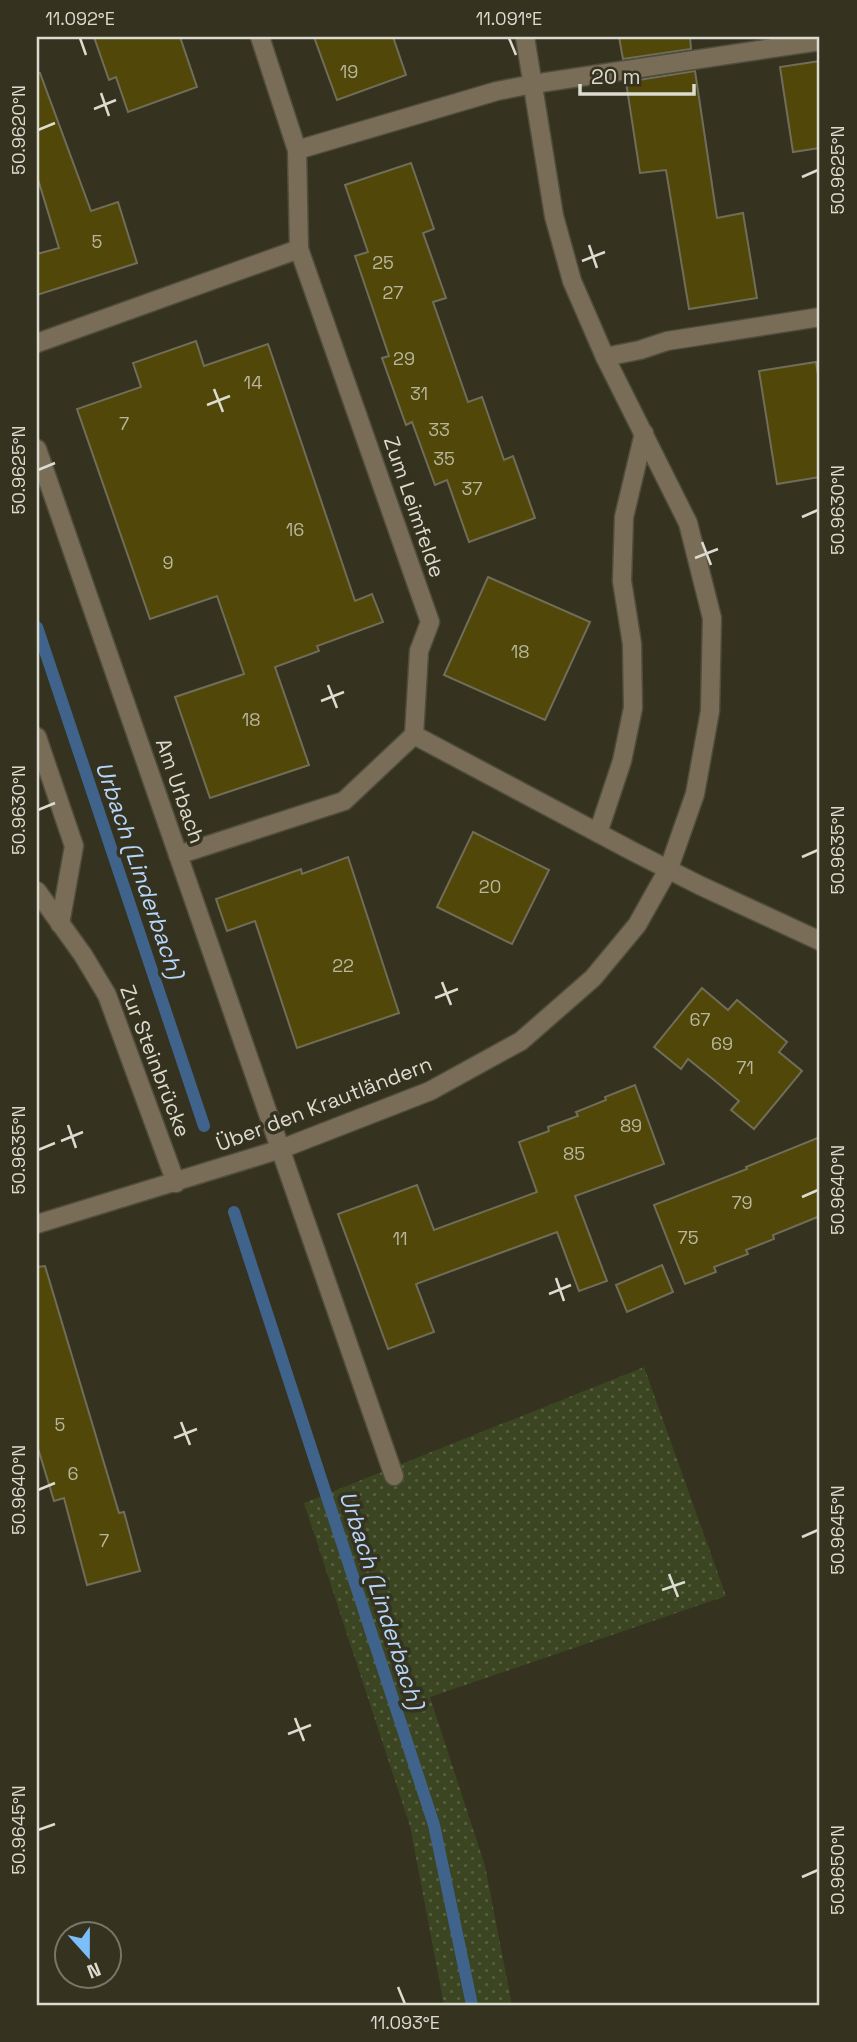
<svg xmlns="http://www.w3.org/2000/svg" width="857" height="2042" viewBox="0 0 857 2042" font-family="'Space Grotesk',sans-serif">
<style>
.grass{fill:url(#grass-dots)}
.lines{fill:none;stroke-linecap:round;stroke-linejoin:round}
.stream{stroke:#40638b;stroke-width:12}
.building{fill:#504709;stroke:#706d59;stroke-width:2}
.minor-casing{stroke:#504d3c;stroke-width:21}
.minor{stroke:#796d58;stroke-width:18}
.ticks{fill:none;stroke:#dcdbcf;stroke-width:2.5}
.labels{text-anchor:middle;stroke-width:7;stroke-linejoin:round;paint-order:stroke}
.number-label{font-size:18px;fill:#b9b69e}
.street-label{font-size:21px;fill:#dcdbcf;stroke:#353220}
.water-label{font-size:23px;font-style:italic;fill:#b6d7fd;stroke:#353220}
.neatline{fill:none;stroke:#dcdbcf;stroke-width:2.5}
.ticks-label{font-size:18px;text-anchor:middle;fill:#dcdbcf}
</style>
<defs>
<pattern id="grass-dots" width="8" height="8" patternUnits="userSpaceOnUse" patternTransform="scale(1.75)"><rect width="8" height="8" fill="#3b4522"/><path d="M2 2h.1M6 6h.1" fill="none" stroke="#575f41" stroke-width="1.8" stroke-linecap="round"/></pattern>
</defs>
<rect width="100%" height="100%" fill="#353220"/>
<!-- grass -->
<polygon class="grass" points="644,1367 726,1596 430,1697 485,1866 512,2005 444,2005 410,1826 304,1503"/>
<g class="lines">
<!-- stream -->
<g class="stream">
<polyline points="37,627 204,1126"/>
<polyline points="234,1212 434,1825 472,2005"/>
</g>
</g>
<!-- building -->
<g class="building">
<polygon points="94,37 180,37 197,87 128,112 116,77 109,80"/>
<polygon points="314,37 393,37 406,75 337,100"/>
<polygon points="619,37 690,37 691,49 623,59"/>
<polygon points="820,61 820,148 793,152 780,67"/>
<polygon points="695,71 717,218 743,213 757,298 689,309 666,170 640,173 626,82"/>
<polygon points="37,73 40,73 91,211 118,202 137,263 37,295 37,254 59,248 37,176"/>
<polygon points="411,163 434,229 423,233 446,298 433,302 468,402 482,397 504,460 513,456 535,518 469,542 447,480 435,485 412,422 406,425 382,358 389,356 355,256 368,252 345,185"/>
<polygon points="196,341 204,366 268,344 355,601 372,594 383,622 317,646 319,651 275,667 309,765 210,798 175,697 244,674 217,596 150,619 77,409 141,387 133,363"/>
<polygon points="816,362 820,387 820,477 777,484 759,371"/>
<polygon points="488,577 590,622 545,720 444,675"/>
<polygon points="473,832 549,870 512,944 437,907"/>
<polygon points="348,857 399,1013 297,1048 255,921 227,931 216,899 301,869 302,874"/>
<polygon points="702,988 728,1010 737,1000 787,1042 779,1052 802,1071 754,1129 731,1110 739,1101 714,1080 688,1059 681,1069 654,1047"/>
<polygon points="635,1085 664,1164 575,1196 607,1281 579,1291 557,1232 416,1284 434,1332 388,1349 338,1214 417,1185 434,1230 537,1192 519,1142 549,1131 548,1127 578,1116 576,1112 606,1100 605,1097"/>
<polygon points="820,1137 820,1216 773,1235 774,1239 746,1250 748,1254 714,1267 716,1272 685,1284 654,1205 747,1169 746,1167"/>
<polygon points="662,1265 673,1292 627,1312 616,1285"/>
<polygon points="45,1266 119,1513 124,1512 140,1571 87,1585 64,1498 54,1501 37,1445 37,1267"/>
</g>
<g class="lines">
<!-- minor casing -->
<g class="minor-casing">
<g id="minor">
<polyline points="297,150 497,91 533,84 820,41"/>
<polyline points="37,343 299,249"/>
<polyline points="605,357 640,350 667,341 820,317"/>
<polyline points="37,449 394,1476"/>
<polyline points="414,735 634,852 699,885 820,941"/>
<polyline points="37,737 74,846 60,924"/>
<polyline points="598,833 622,761 633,708 632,644 622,581 624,517 644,433"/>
<polyline points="178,855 344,801 414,735 419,651 430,622 299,249 297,150 260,37"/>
<polyline points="37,891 83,955 107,995 176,1183"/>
<polyline points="37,1224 281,1149 430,1091 521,1041 593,978 637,925 669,868 695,794 710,711 712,618 688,523 605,357 572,281 554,216 525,37"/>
</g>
</g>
<!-- minor -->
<use href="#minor" class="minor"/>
</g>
<!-- ticks -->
<path class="ticks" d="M80,38L86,55M509,38L516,55M101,93L109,116M94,109L116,100M38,130L55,123M802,177L818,170M589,245L597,268M582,261L605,252M214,389L223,412M207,405L230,396M38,470L55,463M802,517L818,510M702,542L711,565M695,558L718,549M328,685L337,708M321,701L344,692M38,810L55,803M802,857L818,850M442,982L451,1005M435,998L458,989M68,1125L76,1148M61,1141L83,1132M38,1150L55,1143M802,1197L818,1190M556,1278L564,1301M549,1294L571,1285M181,1422L190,1445M174,1438L197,1429M38,1490L55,1483M802,1537L818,1530M669,1574L678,1597M662,1590L685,1582M295,1718L304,1741M288,1734L311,1725M38,1830L55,1824M802,1877L818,1870M398,1987L405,2004"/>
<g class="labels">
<!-- number labels -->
<g class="number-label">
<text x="349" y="78">19</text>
<text x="97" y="248">5</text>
<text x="383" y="269">25</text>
<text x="393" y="299">27</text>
<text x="404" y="365">29</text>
<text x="253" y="389">14</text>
<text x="419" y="400">31</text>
<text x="124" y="430">7</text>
<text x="439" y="436">33</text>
<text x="444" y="465">35</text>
<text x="472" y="495">37</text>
<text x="295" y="536">16</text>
<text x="168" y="569">9</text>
<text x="520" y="658">18</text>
<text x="251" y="726">18</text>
<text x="490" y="893">20</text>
<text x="343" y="972">22</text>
<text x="700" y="1026">67</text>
<text x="722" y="1050">69</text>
<text x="745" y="1074">71</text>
<text x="631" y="1132">89</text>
<text x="574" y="1160">85</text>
<text x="742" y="1209">79</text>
<text x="688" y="1244">75</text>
<text x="400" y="1245">11</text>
<text x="60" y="1431">5</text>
<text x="73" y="1480">6</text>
<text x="104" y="1547">7</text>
</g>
<!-- street labels -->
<g class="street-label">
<text transform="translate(414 507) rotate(71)" y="7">Zum Leimfelde</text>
<text transform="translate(180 791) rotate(71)" y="7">Am Urbach</text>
<text transform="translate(155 1061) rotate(69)" y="7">Zur Steinbrücke</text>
<text transform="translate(324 1104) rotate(-21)" y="7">Über den Krautländern</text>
</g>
<!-- water labels -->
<g class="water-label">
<text transform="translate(140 870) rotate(71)" y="8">Urbach (Linderbach)</text>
<text transform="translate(382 1600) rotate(72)" y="8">Urbach (Linderbach)</text>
</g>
</g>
<!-- border -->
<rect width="857" height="2042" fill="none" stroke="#353220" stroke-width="77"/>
<!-- north arrow -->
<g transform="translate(88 1955) rotate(159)"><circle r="33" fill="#353220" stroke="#787666" stroke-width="2"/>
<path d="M0-5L12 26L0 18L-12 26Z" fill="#7bbef8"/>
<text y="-10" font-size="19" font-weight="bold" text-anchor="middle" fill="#dcdbcf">N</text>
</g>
<!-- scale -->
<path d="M580 84v10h114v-10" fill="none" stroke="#dcdbcf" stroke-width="3.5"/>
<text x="591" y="84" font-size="21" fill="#dcdbcf" stroke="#353220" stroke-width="5" paint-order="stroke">20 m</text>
<rect x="38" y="38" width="780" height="1966" class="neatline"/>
<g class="ticks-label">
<text x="80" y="25">11.092°E</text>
<text x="509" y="25">11.091°E</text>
<text transform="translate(19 130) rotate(-90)" y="6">50.9620°N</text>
<text transform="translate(838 170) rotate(-90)" y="6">50.9625°N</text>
<text transform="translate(19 470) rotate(-90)" y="6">50.9625°N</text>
<text transform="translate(838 510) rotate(-90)" y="6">50.9630°N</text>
<text transform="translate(19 810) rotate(-90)" y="6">50.9630°N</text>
<text transform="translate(838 850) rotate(-90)" y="6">50.9635°N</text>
<text transform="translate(19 1150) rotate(-90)" y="6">50.9635°N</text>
<text transform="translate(838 1190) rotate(-90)" y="6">50.9640°N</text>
<text transform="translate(19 1490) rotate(-90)" y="6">50.9640°N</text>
<text transform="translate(838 1530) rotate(-90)" y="6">50.9645°N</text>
<text transform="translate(19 1830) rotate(-90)" y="6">50.9645°N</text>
<text transform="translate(838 1870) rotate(-90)" y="6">50.9650°N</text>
<text x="405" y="2029">11.093°E</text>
</g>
</svg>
